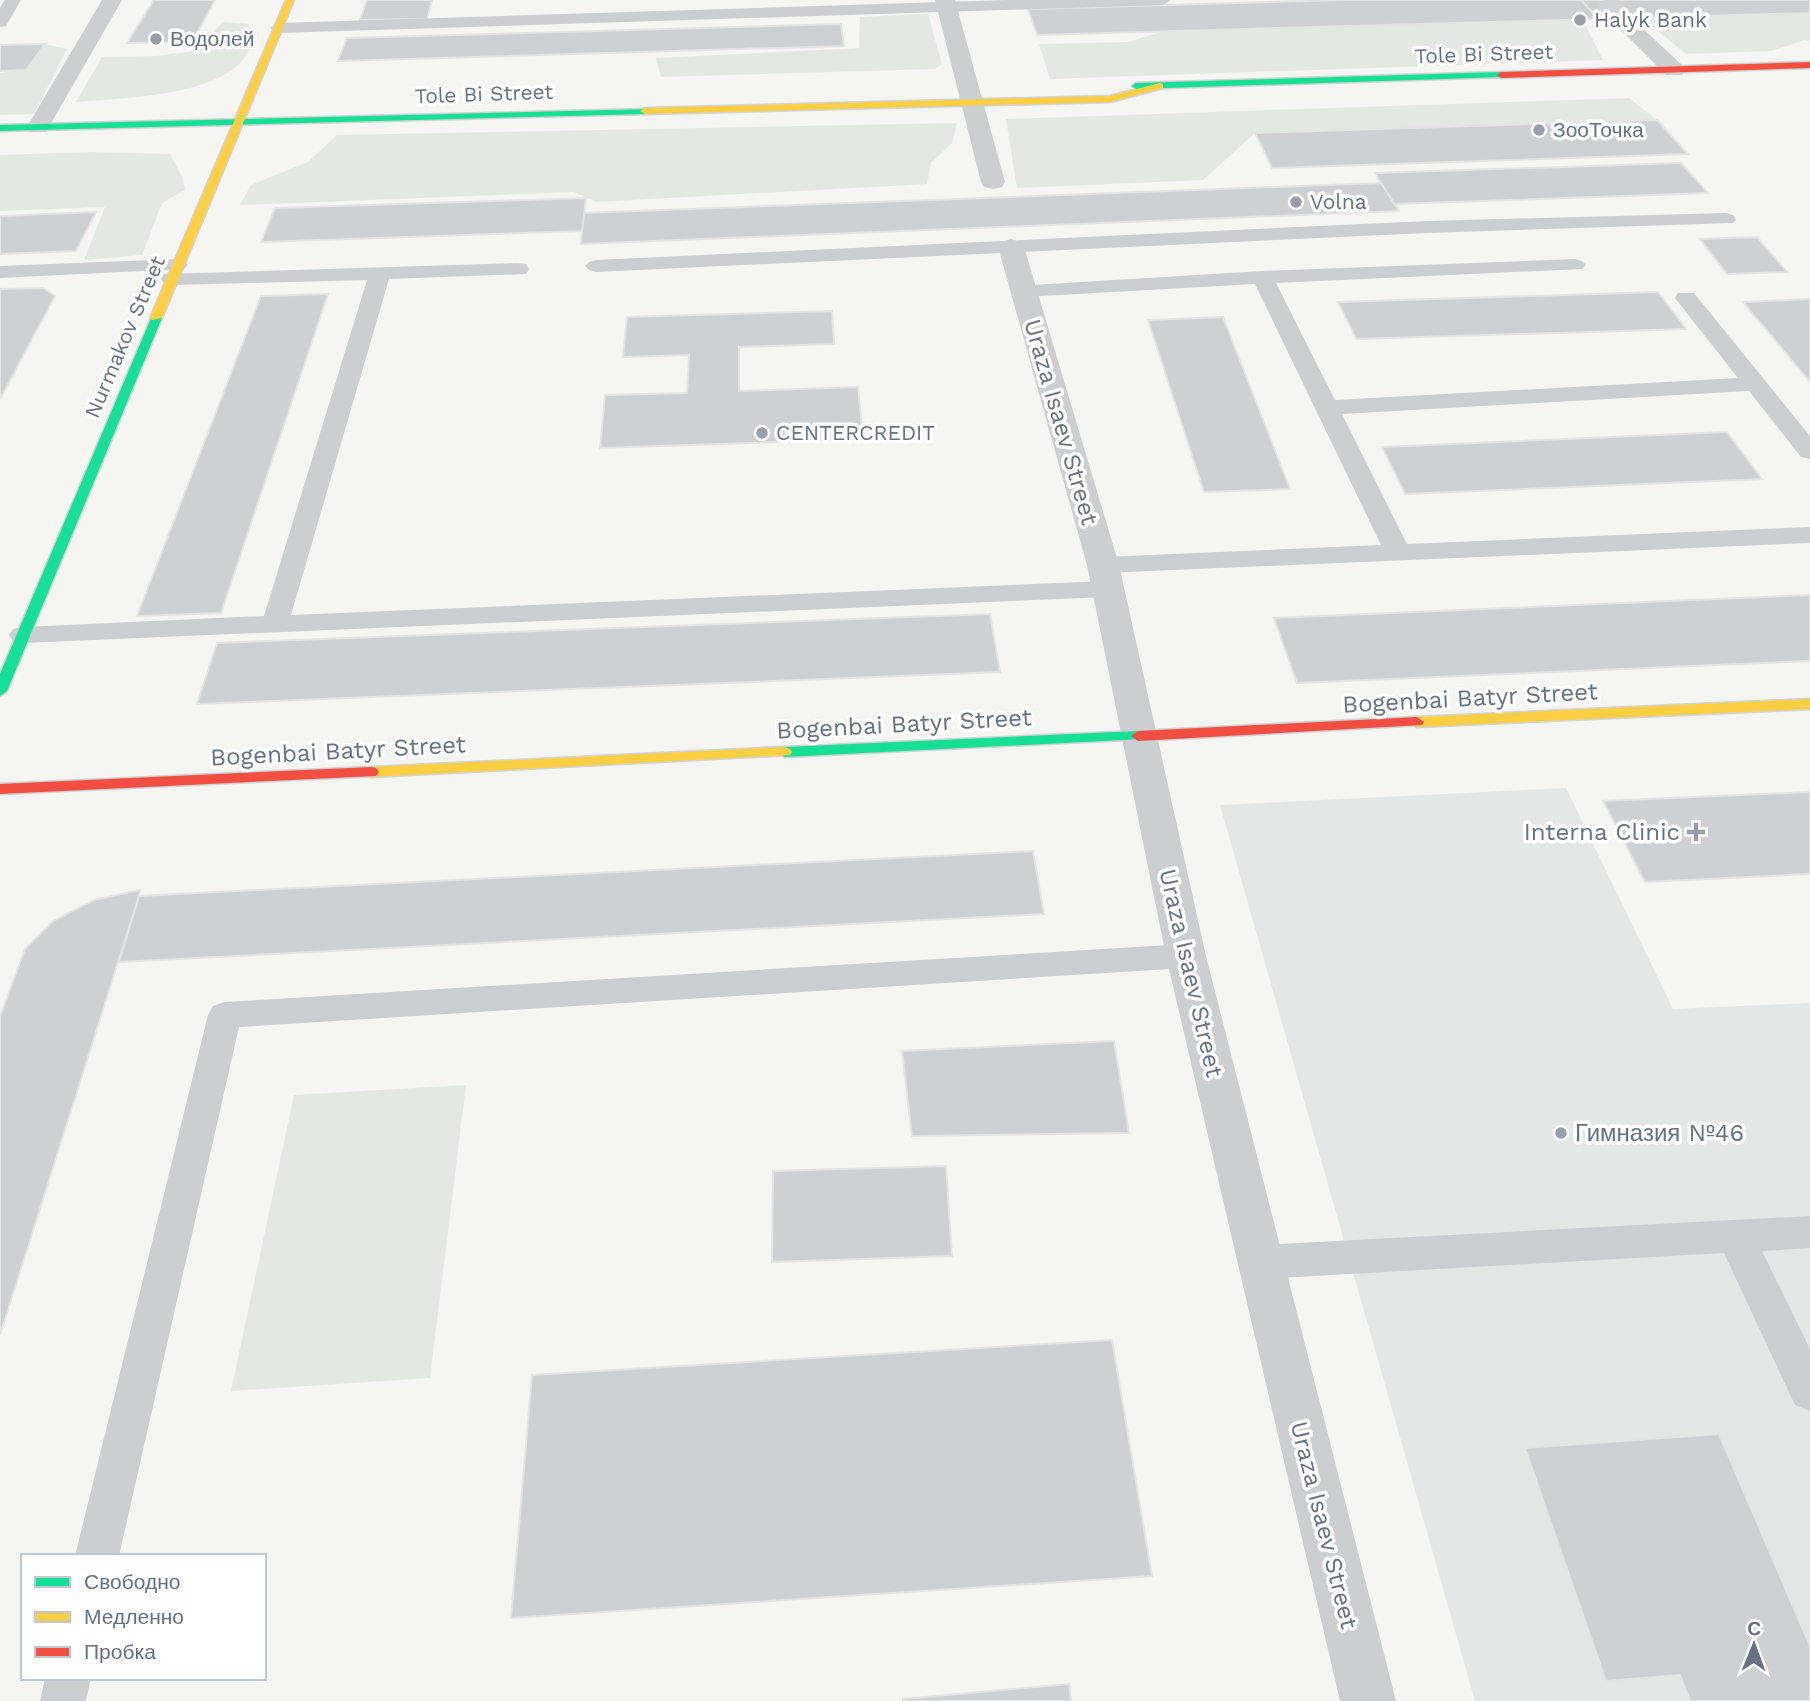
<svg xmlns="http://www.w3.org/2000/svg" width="1810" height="1701" viewBox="0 0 1810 1701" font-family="'Work Sans',sans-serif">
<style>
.built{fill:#e5e6e6}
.green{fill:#e4e8e2}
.building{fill:#cfd0d1;stroke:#e4e4e4;stroke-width:2}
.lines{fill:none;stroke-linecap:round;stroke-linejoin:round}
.street-tunnel{stroke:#d1d4d8;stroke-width:23;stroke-dasharray:23 11;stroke-linecap:butt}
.fast-casing{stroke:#d2d3d3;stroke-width:3}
.slow-casing{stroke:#d2d3d3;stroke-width:3}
.jam-casing{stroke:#d2d3d3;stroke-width:3}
.lane{fill:#cdcecf;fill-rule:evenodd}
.street{fill:#cdcecf;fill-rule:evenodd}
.fast{fill:#16e098;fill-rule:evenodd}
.slow{fill:#ffcf43;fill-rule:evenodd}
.jam{fill:#f24e42;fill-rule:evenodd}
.poi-dot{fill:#989fab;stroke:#fff;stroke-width:2.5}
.labels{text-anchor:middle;stroke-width:7;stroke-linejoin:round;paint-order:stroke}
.far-poi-label{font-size:21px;fill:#667183;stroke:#fff;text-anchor:start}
.far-street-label{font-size:21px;fill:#667183;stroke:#fff}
.street-label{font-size:24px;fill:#667183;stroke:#fff}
.poi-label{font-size:24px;fill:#667183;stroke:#fff;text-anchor:end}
</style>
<rect width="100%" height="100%" fill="#f5f5f4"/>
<!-- built -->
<polygon class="built" points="1566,788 1673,1009 1810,1003 1810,1701 1475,1701 1220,805"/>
<!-- green -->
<g class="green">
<polygon points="1810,13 1810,41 1804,40 1772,51 1686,54 1642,18"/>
<polygon points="928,14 942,64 935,69 661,77 656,58 859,48 860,17"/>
<polygon points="1583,20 1603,60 1050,79 1039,44 1128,42 1161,32"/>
<path d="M223,22L249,24C249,30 251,40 250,46C236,97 118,98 76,102L102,57L156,56L194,51Z"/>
<polygon points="45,44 67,49 34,114 0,115 0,73 26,70"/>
<polygon points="1629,98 1657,120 1255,133 1203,180 1017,188 1006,119"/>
<polygon points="957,123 952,143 931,163 927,184 596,202 574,192 240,205 251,185 308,162 337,135"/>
<polygon points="91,152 170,154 182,177 185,190 162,203 142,255 84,260 105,207 0,211 0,155"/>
<polygon points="466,1085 430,1378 231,1391 294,1095"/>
</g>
<!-- building -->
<g class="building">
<polygon points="154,0 215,0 192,42 127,43"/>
<polygon points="367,0 432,0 427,19 360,20"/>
<polygon points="1344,0 1581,0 1599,19 1037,35 1028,9"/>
<polygon points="1581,0 1810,0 1810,13 1599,19"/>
<polygon points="841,24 844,46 338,61 347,38"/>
<polygon points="45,44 26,70 0,71 0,45"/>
<polygon points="1657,120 1688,154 1272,168 1255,133"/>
<polygon points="1681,163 1708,193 1394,204 1375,173"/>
<polygon points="1381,183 1399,211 581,244 583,213"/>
<polygon points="586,198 582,231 261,242 275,208"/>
<polygon points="96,212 76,251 0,254 0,216"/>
<polygon points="1757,237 1787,272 1727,274 1700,239"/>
<polygon points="43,288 55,296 0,399 0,289"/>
<polygon points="1658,292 1686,329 1356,339 1338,302"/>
<polygon points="328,294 221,613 137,616 261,296"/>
<polygon points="1810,299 1810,382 1743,302"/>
<polygon points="832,311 834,344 739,347 739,391 858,387 863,439 600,448 605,395 687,393 689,355 623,357 627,317"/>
<polygon points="1223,317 1290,489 1204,492 1148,320"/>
<polygon points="1727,432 1762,479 1405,494 1382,447"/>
<polygon points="1810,595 1810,661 1297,683 1274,618"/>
<polygon points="990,614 1000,672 197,704 217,643"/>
<polygon points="1810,792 1810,874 1645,882 1603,801"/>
<polygon points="1033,851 1044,914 119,962 139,896"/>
<polygon points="140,890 139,896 0,1335 0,1017 25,949 53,921 94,900"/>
<polygon points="1114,1041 1129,1133 912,1136 902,1051"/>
<polygon points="946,1166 952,1256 772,1262 773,1171"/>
<polygon points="1112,1340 1152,1576 511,1618 532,1375"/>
<polygon points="1719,1434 1810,1646 1810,1701 1690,1701 1680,1675 1606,1681 1525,1448"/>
<polygon points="1069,1684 1071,1701 903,1701 903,1699"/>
</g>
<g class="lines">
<!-- street-tunnel -->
<polyline class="street-tunnel" points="1604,0 1621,19"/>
<!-- fast casing -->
<g class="fast-casing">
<g id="fast">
<polygon points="1501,72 1505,75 1504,77 1136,89 1132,86 1136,83"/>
<polygon points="648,109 650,111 645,114 0,131 0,125"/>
<polygon points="152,316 162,318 7,691 0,696 0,674"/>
<polygon points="1138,731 1143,733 1145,736 1143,739 785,757 778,752 785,747"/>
</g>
</g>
<!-- slow casing -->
<g class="slow-casing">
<g id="slow">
<polygon points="286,0 294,0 162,318 152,320 150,318"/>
<polygon points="1160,83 1163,84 1163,88 1110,102 645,114 640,111 645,108 1110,96"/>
<polygon points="1810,699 1810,709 1417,727 1410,722 1417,717"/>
<polygon points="785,747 790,749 792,752 790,755 371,777 363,772 371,767"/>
</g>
</g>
<!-- jam casing -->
<g class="jam-casing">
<g id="jam">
<polygon points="1810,62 1810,68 1501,78 1497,75 1501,72"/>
<polygon points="1417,717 1424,722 1422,725 1138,741 1131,736 1138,731"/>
<polygon points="371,767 376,768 379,772 376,776 0,794 0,784"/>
</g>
</g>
<!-- lane -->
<g class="lane">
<polygon points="5,0 21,0 6,26 0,27 0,8"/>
<polygon points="1006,0 1171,0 1163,5 278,33 270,28 278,23"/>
<polygon points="1726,213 1733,215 1736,219 1733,223 1427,233 596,272 589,270 585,266 589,262 596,260 1427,221"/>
<polygon points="177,259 184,261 188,265 184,269 0,278 0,266"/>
<polygon points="1575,259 1582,261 1586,265 1582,269 1276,283 1335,400 1738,378 1675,298 1678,293 1694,293 1810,436 1810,459 1801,457 1749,391 1342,414 1407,544 1810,527 1810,543 1103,573 1094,571 1090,565 1094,559 1103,557 1381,545 1255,284 1024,297 1016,296 1013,291 1016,286 1262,271"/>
<polygon points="518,263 526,264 529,269 526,274 389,279 291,615 1107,581 1117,583 1120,589 1117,595 1107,597 23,643 13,641 9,635 13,629 23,627 264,616 367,280 172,285 164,284 161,279 164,274"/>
<polygon points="1186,944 1198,947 1203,956 1198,965 1186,968 239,1027 119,1556 75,1556 208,1015 213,1006 225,1002"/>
<polygon points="1810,1216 1810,1248 1762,1251 1810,1349 1810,1411 1795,1405 1724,1253 1260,1279 1246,1274 1241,1262 1246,1250 1260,1245"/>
<polygon points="45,1678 91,1678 86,1701 40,1701"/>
</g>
<!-- street -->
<g class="street">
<polygon points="102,0 122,0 46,132 30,132 27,127"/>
<polygon points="935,0 955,0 1005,182 1002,187 993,189 984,187 981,182"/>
<polygon points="1621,13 1628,15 1682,65 1685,70 1682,75 1666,75 1614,23 1611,19 1614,15"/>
<polygon points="1011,239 1020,242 1024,247 1119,565 1206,956 1396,1701 1340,1701 1166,956 1087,565 998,247 1002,242"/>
</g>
<!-- fast -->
<use href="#fast" class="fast"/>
<!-- slow -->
<use href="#slow" class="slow"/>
<!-- jam -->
<use href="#jam" class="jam"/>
</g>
<!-- markers -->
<g class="poi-dot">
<circle cx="1580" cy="20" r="7"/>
<circle cx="156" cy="39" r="7"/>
<circle cx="1539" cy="130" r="7"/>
<circle cx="1296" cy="202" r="7"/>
<circle cx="762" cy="433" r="7"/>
<path d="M1692.5 821.5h7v7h7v7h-7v7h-7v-7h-7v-7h7z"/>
<circle cx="1561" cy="1133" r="7"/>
</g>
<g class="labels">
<!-- far-poi labels -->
<g class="far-poi-label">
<text x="1594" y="27">Halyk Bank</text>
<text x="170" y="46">Водолей</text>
<text x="1553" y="137">ЗооТочка</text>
<text x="1310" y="209">Volna</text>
<text x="776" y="440">CENTERCREDIT</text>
</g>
<!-- far-street labels -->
<g class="far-street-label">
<text transform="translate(1484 54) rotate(-2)" y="7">Tole Bi Street</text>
<text transform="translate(484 94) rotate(-2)" y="7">Tole Bi Street</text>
<text transform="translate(125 337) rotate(-67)" y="7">Nurmakov Street</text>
</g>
<!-- street labels -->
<g class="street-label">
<text transform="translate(1061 422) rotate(74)" y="8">Uraza Isaev Street</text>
<text transform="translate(1470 698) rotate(-3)" y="8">Bogenbai Batyr Street</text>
<text transform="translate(904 724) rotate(-3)" y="8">Bogenbai Batyr Street</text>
<text transform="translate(338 751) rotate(-3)" y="8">Bogenbai Batyr Street</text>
<text transform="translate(1191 973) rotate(77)" y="8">Uraza Isaev Street</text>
<text transform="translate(1324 1525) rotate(76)" y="8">Uraza Isaev Street</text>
</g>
<!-- poi labels -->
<g class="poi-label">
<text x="1680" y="840">Interna Clinic</text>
<text x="1575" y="1141" text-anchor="start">Гимназия №46</text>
</g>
</g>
<!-- legend -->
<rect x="21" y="1554" width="245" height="126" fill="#ffffff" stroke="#c2c6cd" stroke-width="2"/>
<rect x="35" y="1577" width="35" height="10" fill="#16e098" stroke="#c2c6cd" stroke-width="2"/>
<text x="84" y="1589" font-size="21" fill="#667183">Свободно</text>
<rect x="35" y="1612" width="35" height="10" fill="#ffcf43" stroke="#c2c6cd" stroke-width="2"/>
<text x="84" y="1624" font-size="21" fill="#667183">Медленно</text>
<rect x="35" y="1647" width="35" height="10" fill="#f24e42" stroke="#c2c6cd" stroke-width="2"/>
<text x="84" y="1659" font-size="21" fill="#667183">Пробка</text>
<!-- north arrow -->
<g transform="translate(1754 1645) rotate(1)" stroke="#ffffff" stroke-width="5" paint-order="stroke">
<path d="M0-5L12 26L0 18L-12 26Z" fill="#667183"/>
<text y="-10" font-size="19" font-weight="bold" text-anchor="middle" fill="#667183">С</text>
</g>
</svg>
